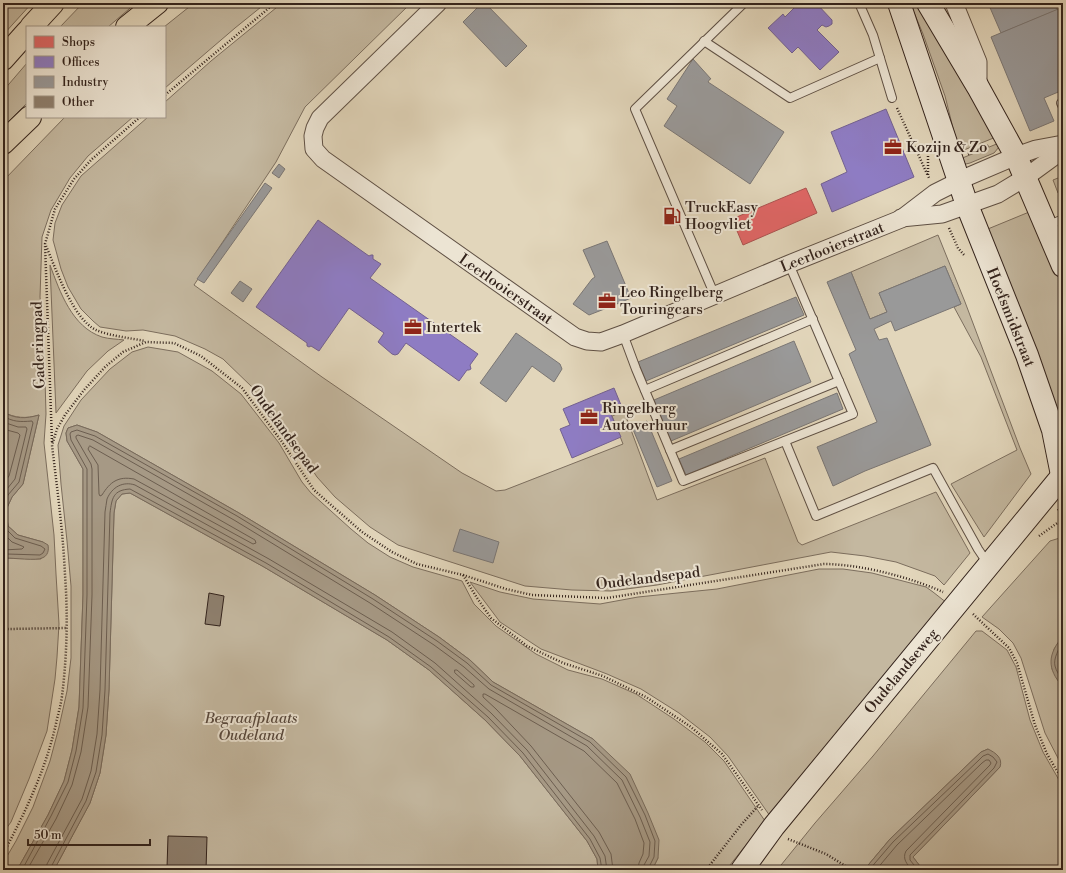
<svg xmlns="http://www.w3.org/2000/svg" width="1066" height="873" viewBox="0 0 1066 873" font-family="'Libre Bodoni',serif">
<style>
.green{fill:#c4b8a0;stroke:#7c6e5e}
.water{fill:#a69985;stroke:#786a5b}
.shops{fill:#e06666;stroke:#ac5250}
.offices{fill:#8e7cc3;stroke:#736191}
.industry{fill:#999;stroke:#7a7674}
.lines{fill:none;stroke-linecap:round;stroke-linejoin:round}
.shore{stroke:#6c5e50;stroke-width:1}
.building{fill:#8e806f;stroke:#33231c}
.lane-casing{stroke:#5f5044;stroke-width:10}
.street-casing{stroke:#5f5044;stroke-width:19}
.secondary-casing{stroke:#33231c;stroke-width:24}
.highway-casing{stroke:#33231c;stroke-width:24}
.path{stroke:#33231c;stroke-width:2.5;stroke-dasharray:1 2;stroke-linecap:butt}
.lane{stroke:#ece4d3;stroke-width:8}
.street{stroke:#ece4d3;stroke-width:17}
.secondary{stroke:#ece4d3;stroke-width:22}
.highway{stroke:#e2d6bb;stroke-width:22}
.labels{text-anchor:middle;stroke-width:4;stroke-linejoin:round;paint-order:stroke}
.poi-label{font-size:15px;fill:#33231c;stroke:#ece4d3;text-anchor:start}
.street-label{font-size:15px;fill:#33231c;stroke:#ece4d3}
.park-label{font-size:15px;font-style:italic;fill:#57483d;stroke:#ece4d3}
</style>
<rect width="100%" height="100%" fill="#e2d6bb"/>
<filter id="stains"><feTurbulence type="fractalNoise" baseFrequency=".005" numOctaves="4"/><feColorMatrix values="0 0 0 0 .2 0 0 0 0 .09 0 0 0 0 .02 0 0 0 .5 -.17"/></filter>
<radialGradient id="worn" r=".72"><stop offset=".6" stop-color="#630" stop-opacity="0"/><stop offset="1" stop-color="#630" stop-opacity=".3"/></radialGradient>
<!-- green -->
<g class="green">
<polygon points="3,3 32,3 3,35"/>
<polygon points="83,3 136,3 108,27 60,27"/>
<polygon points="194,3 266,3 235,28 165,88 164,27"/>
<polygon points="282,3 411,3 305,107 276,162 194,285 322,377 462,473 496,491 505,490 623,444 612,416 624,411 657,500 765,458 798,542 802,545 936,492 970,553 944,585 935,576 896,562 865,556 831,552 657,585 611,591 572,590 525,586 398,545 370,527 335,497 317,477 284,427 252,387 223,359 205,349 175,336 143,330 126,331 100,327 93,321 81,309 68,287 61,269 53,240 55,223 62,205 81,176 148,117 165,117 165,102 211,61"/>
<polygon points="910,3 919,3 996,137 959,152 945,96 923,34"/>
<polygon points="27,63 27,103 3,127 3,91"/>
<path d="M65,117H133L88,156L70,178L51,210L42,237L40,297L44,343L46,414L44,443L54,535L56,574L59,624L57,657L55,679L47,731L29,779L11,822L3,833V561L6,558L41,559L43,542L18,535L8,526L6,510L12,497L23,484L39,415C26,419 15,418 3,412V389L5,387H3V181Z"/>
<polygon points="999,143 999,147 994,153 970,163 966,164 962,162 960,159"/>
<polygon points="1063,176 1063,191 1058,193 1053,180"/>
<polygon points="1034,210 1063,280 1063,412 1054,419 983,231"/>
<polygon points="938,235 965,302 1020,448 1031,474 984,537 951,484 1017,450 981,357 954,307 961,304 945,266 879,293 887,312 870,319 851,272"/>
<path d="M50,265C60,292 72,327 102,337C109,339 117,339 124,340L108,351L87,371L56,413Z"/>
<polygon points="148,347 178,352 212,371 241,394 279,443 302,482 311,493 351,529 368,543 390,557 413,567 462,581 474,604 496,626 536,654 568,670 602,679 636,694 674,719 705,742 724,761 765,821 726,870 652,870 658,858 593,739 493,682 470,660 439,637 375,595 239,513 97,432 77,425 68,428 66,433 67,441 83,469 83,595 79,707 72,750 64,781 48,815 17,870 3,870 3,863 16,841 33,807 50,761 59,727 67,691 71,658 71,586 67,541 61,484 58,445 64,426 81,400 110,369 132,352"/>
<polygon points="130,493 264,567 387,640 429,670 485,720 520,756 587,841 597,859 598,870 54,870 90,803 100,773 106,735 109,690 114,513 116,501 122,494"/>
<polygon points="1063,537 1063,636 1054,649 1052,669 1063,687 1063,767 1060,762 1045,733 1021,658 1013,643 999,629 982,617 1050,541"/>
<polygon points="819,569 843,569 872,573 926,587 933,592 947,603 770,816 728,756 710,737 679,713 641,689 607,674 541,649 500,622 470,582 500,592 533,599 600,604 638,597 717,589"/>
<polygon points="976,631 982,631 1007,650 1016,667 1030,720 1043,752 1063,787 1063,870 923,870 913,857 1000,767 988,749 981,752 890,839 864,870 777,870 815,823 873,756"/>
</g>
<!-- water -->
<g class="water">
<path d="M3,412C16,419 25,419 39,415L23,484L12,497L6,510L8,526L18,535L43,542L48,545C49,550 48,556 42,558C37,561 13,558 6,558L3,561Z"/>
<polygon points="77,425 97,432 239,513 375,595 439,637 470,660 493,682 593,739 630,774 648,813 659,840 658,858 652,870 598,870 597,859 587,841 520,756 485,720 429,670 387,640 264,567 130,493 122,494 116,501 114,513 109,690 106,735 100,773 90,803 54,870 17,870 48,815 64,781 72,750 79,707 83,595 83,469 67,441 66,433 68,428"/>
<path d="M1063,636V687C1046,668 1048,654 1063,636Z"/>
<path d="M988,749C996,753 1003,758 1000,767L913,857L923,870H864L890,839L981,752Z"/>
</g>
<!-- shops -->
<polygon class="shops" points="806,188 817,213 743,245 732,219"/>
<!-- offices -->
<g class="offices">
<polygon points="799,3 816,3 832,20 832,24 829,26 826,27 822,25 817,30 839,52 820,70 798,47 792,53 768,28 783,14 785,17"/>
<polygon points="886,109 914,177 832,212 821,184 847,172 831,132"/>
<polygon points="318,220 369,256 371,255 373,255 373,259 381,264 370,278 478,354 470,365 471,369 469,370 467,370 459,381 406,343 398,354 395,355 392,354 378,342 384,333 349,308 319,351 311,346 309,347 307,346 307,343 256,307"/>
<polygon points="614,388 621,405 609,410 621,437 572,458 560,429 570,425 563,409"/>
</g>
<!-- industry -->
<g class="industry">
<polygon points="482,3 485,3 527,46 506,67 463,22"/>
<polygon points="988,3 1054,3 1057,10 1001,33"/>
<polygon points="1063,7 1063,90 1044,98 1054,121 1030,131 991,37"/>
<polygon points="693,59 711,79 710,79 708,82 784,132 750,184 664,126 677,106 667,99"/>
<polygon points="279,164 285,169 279,178 272,173"/>
<polygon points="265,183 272,188 204,283 197,279"/>
<polygon points="607,241 631,298 612,306 611,304 606,306 607,308 589,315 573,304 592,279 595,277 583,250"/>
<polygon points="945,266 961,304 895,331 891,321 874,329 879,340 887,338 931,445 865,471 833,486 817,447 877,422 849,354 856,350 827,282 851,272 870,319 887,312 879,293"/>
<polygon points="240,281 252,289 243,302 231,293"/>
<polygon points="796,297 804,315 646,381 638,362"/>
<polygon points="516,333 560,364 562,369 554,382 532,366 506,402 480,383"/>
<polygon points="794,341 811,382 671,441 654,400"/>
<polygon points="837,393 843,409 686,475 679,459"/>
<polygon points="647,421 672,481 657,487 632,427"/>
<polygon points="460,529 499,542 493,563 453,551"/>
</g>
<g class="lines">
<!-- shore -->
<g class="shore">
<path d="M3,416C13,422 20,422 32,421L33,423L19,482L8,495L3,506"/>
<polyline points="3,422 18,427 26,427 27,429 15,479 3,494"/>
<polyline points="3,429 18,433 20,435 9,476 3,484"/>
<path d="M90,446L255,540L256,543L253,544L134,479C118,476 110,482 102,495L100,496L99,494L98,465L88,449L89,447Z"/>
<polyline points="3,518 5,528 15,538 41,546 45,549 43,553 40,555 7,554 3,556"/>
<polyline points="3,533 12,542 22,546 24,547 22,549 3,550"/>
<path d="M1063,642C1059,648 1053,659 1055,666C1056,671 1060,676 1063,681"/>
<polygon points="455,670 457,670 474,685 474,687 471,687 455,673"/>
<polyline points="22,870 51,816 68,782 76,751 83,708 87,595 87,469 71,440 70,434 71,432 77,430 95,436 237,516 373,599 437,641 467,663 491,685 590,742 626,777 645,815 655,841 654,857 649,867 649,870"/>
<polyline points="27,870 56,819 72,785 81,752 88,707 92,595 92,469 91,464 76,438 76,436 78,435 93,440 234,520 370,603 434,645 464,667 489,689 587,746 622,780 640,817 650,842 649,856 644,865 644,870"/>
<path d="M46,870L47,864L82,799L91,771L97,734L100,690L105,512C106,508 106,503 107,499C112,487 123,481 135,485L269,559L392,632L435,663L491,713L527,750L594,836L605,856L607,870"/>
<path d="M51,870V867L86,801L96,772L102,735L105,690L110,513C112,498 113,490 130,489L266,563L389,637L431,667L488,717L523,753L590,839L600,858L602,870"/>
<polyline points="613,870 611,854 599,832 531,746 496,709 483,697 483,694 485,694 584,751 617,783 635,819 644,843 643,854 639,863 638,870"/>
<polyline points="869,870 893,842 979,760 983,756 988,754 993,757 997,762 994,768 910,855 910,860 918,870"/>
<path d="M876,870L897,845L982,763L986,760H989L991,763L990,765L906,851C902,859 907,864 912,870"/>
</g>
</g>
<!-- building -->
<g class="building">
<polygon points="209,593 224,596 220,626 205,624"/>
<polygon points="168,836 207,837 206,870 167,868"/>
</g>
<g class="lines">
<!-- lane casing -->
<g class="lane-casing">
<g id="lane">
<polyline points="859,3 873,35 892,98"/>
<polyline points="704,41 790,98 880,58"/>
<polyline points="1063,102 1061,103 1063,107"/>
<polyline points="1047,226 1063,219"/>
<polyline points="715,296 635,109 744,3"/>
<polyline points="623,334 636,369 683,481 853,414 789,264"/>
<polyline points="645,390 813,319"/>
<polyline points="785,441 816,516 933,468 978,549 988,564"/>
<polyline points="670,450 839,381"/>
</g>
</g>
<!-- street casing -->
<g class="street-casing">
<g id="street">
<polyline points="438,3 320,118 315,128 313,136 314,149 323,159 575,337 587,341 601,342 623,334 789,264 901,219 935,193 967,177 1016,156 1036,149 1063,144"/>
<polyline points="954,3 978,62 978,87"/>
<polyline points="901,218 942,214 998,194 1026,177 1063,150"/>
</g>
</g>
<!-- secondary casing -->
<g class="secondary-casing">
<g id="secondary">
<polyline points="899,3 967,205 1027,355 1053,430 1062,475"/>
<polyline points="928,3 978,87 1016,156 1063,266"/>
<polyline points="742,870 774,826 1063,475"/>
</g>
</g>
<!-- highway casing -->
<g class="highway-casing">
<g id="highway">
<polyline points="31,27 53,3"/>
<polyline points="127,27 157,3"/>
<polyline points="3,59 27,32"/>
<polyline points="3,143 30,117"/>
</g>
</g>
<!-- path -->
<g class="path">
<polyline points="165,95 275,3"/>
<polyline points="897,108 928,176"/>
<polyline points="928,153 928,176 929,178"/>
<polyline points="968,154 990,145"/>
<polyline points="949,228 958,248 965,256"/>
<path d="M46,246C56,269 73,319 96,330C110,336 130,338 145,341"/>
<polyline points="52,442 45,244 55,209 74,179 92,159 140,117"/>
<polyline points="1058,509 1063,519"/>
<polyline points="1039,536 1063,519"/>
<polyline points="463,575 477,598 491,618 527,646 563,663 603,676 646,697 691,727 722,754 762,810"/>
<polyline points="973,614 1009,648 1017,663 1035,725 1047,754 1057,771 1063,778"/>
<polyline points="3,633 8,629 67,628"/>
<polyline points="788,839 826,854 852,870"/>
<path d="M3,854C26,811 47,767 57,719C59,711 61,704 62,696C67,656 68,615 65,575C63,531 57,488 52,445L57,429L65,415L84,390L105,367L123,352L146,342L174,343L201,356L242,388L282,442L314,490L362,532L392,552L417,564L463,575L506,589L532,595L607,598L824,564C833,564 842,565 851,566C881,570 916,580 943,592"/>
<polyline points="706,870 741,825 759,805"/>
</g>
<!-- lane -->
<use href="#lane" class="lane"/>
<!-- street -->
<use href="#street" class="street"/>
<!-- secondary -->
<use href="#secondary" class="secondary"/>
<!-- highway -->
<use href="#highway" class="highway"/>
</g>
<!-- icons -->
<defs>
<g id="office-bare" transform="scale(1.38)"><path d="M-6-3h4V-5.5h4V-3h4V5H-6ZM-1-4.5V-3h2v-1.5ZM-6 0V1H6V0Z" fill="#8f2418" stroke="#ece4d3" stroke-width="2.5" paint-order="stroke"/></g>
<g id="fuel-bare" transform="scale(1.38)"><path d="M-5.5-6h7V0h2V4h1.3V-2.5L3-4.5l.8-.8L6-3V5H2.5V1h-1V6h-7ZM-4.2-4.7v3.2H.2V-4.7Z" fill="#8f2418" stroke="#ece4d3" stroke-width="2.5" paint-order="stroke"/></g>
</defs>
<g fill-rule="evenodd">
<use href="#office-bare" x="893" y="147"/>
<use href="#fuel-bare" x="672" y="216"/>
<use href="#office-bare" x="607" y="301"/>
<use href="#office-bare" x="413" y="327"/>
<use href="#office-bare" x="589" y="417"/>
</g>
<g class="labels">
<!-- poi labels -->
<g class="poi-label">
<text x="906" y="152">Kozijn &amp; Zo</text>
<text x="685" y="212">TruckEasy<tspan x="685" dy="17">Hoogvliet</tspan></text>
<text x="620" y="297">Leo Ringelberg<tspan x="620" dy="17">Touringcars</tspan></text>
<text x="426" y="332">Intertek</text>
<text x="602" y="413">Ringelberg<tspan x="602" dy="17">Autoverhuur</tspan></text>
</g>
<!-- street labels -->
<g class="street-label">
<text transform="translate(832 247) rotate(-22)" y="5">Leerlooierstraat</text>
<text transform="translate(506 289) rotate(35)" y="5">Leerlooierstraat</text>
<text transform="translate(1011 317) rotate(68)" y="5">Hoefsmidstraat</text>
<text transform="translate(38 345) rotate(-92)" y="5">Gaderingpad</text>
<text transform="translate(284 429) rotate(54)" y="5">Oudelandsepad</text>
<text transform="translate(648 578) rotate(-7)" y="5">Oudelandsepad</text>
<text transform="translate(901 671) rotate(-50)" y="5">Oudelandseweg</text>
</g>
<!-- park labels -->
<g class="park-label">
<text x="251" y="723">Begraafplaats<tspan x="251" dy="17">Oudeland</tspan></text>
</g>
</g>
<!-- margin -->
<rect width="1066" height="873" fill="none" stroke="#e2d6bb" stroke-width="16"/>
<rect x="4" y="4" width="1058" height="865" fill="none" stroke="#33231c" stroke-width="2"/>
<rect x="8" y="8" width="1050" height="857" fill="none" stroke="#33231c"/>
<!-- legend -->
<rect x="26" y="26" width="140" height="92" fill="#ece4d3" stroke="#a2978a"/>
<rect x="34" y="36" width="20" height="12" fill="#e06666" stroke="#a2978a"/>
<text x="62" y="46" font-size="12" fill="#33231c">Shops</text>
<rect x="34" y="56" width="20" height="12" fill="#8e7cc3" stroke="#a2978a"/>
<text x="62" y="66" font-size="12" fill="#33231c">Offices</text>
<rect x="34" y="76" width="20" height="12" fill="#999999" stroke="#a2978a"/>
<text x="62" y="86" font-size="12" fill="#33231c">Industry</text>
<rect x="34" y="96" width="20" height="12" fill="#8e806f" stroke="#a2978a"/>
<text x="62" y="106" font-size="12" fill="#33231c">Other</text>
<!-- scale -->
<path d="M28 839v6h122v-6" fill="none" stroke="#33231c" stroke-width="2"/>
<text x="34" y="839" font-size="12" fill="#33231c" stroke="#ece4d3" stroke-width="3" paint-order="stroke">50 m</text>
<rect width="100%" height="100%" filter="url(#stains)"/>
<rect width="100%" height="100%" fill="url(#worn)"/>
</svg>
